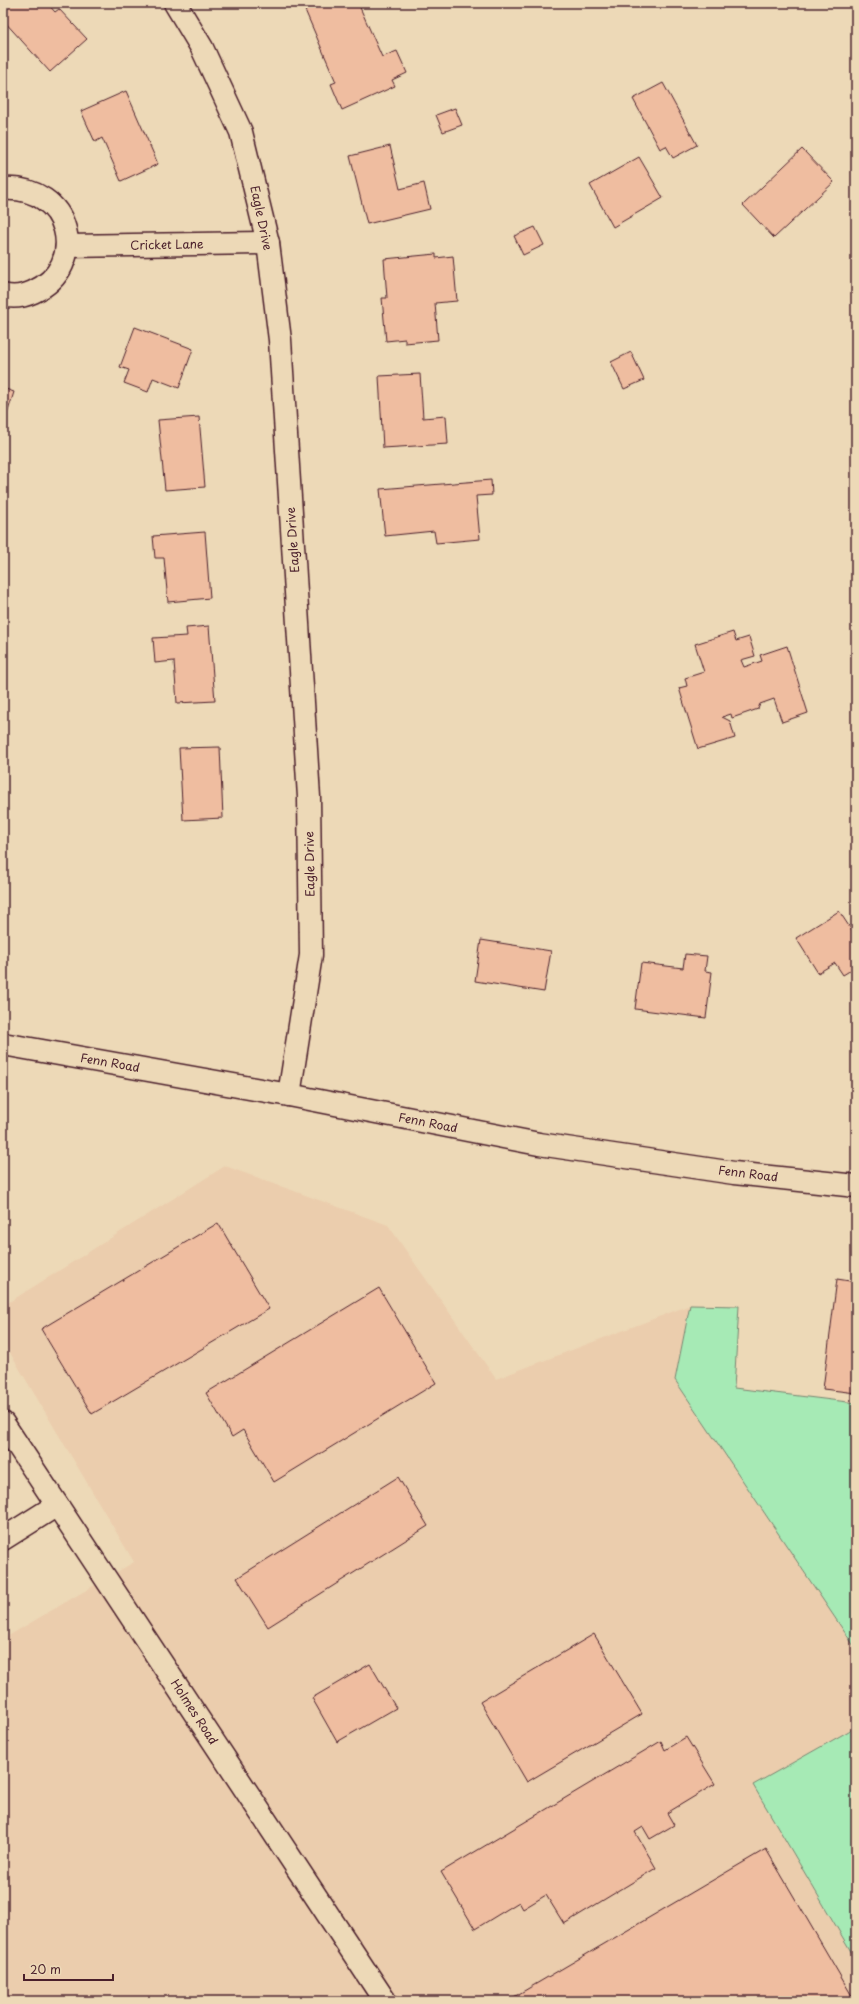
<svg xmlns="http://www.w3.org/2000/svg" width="859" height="2004" viewBox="0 0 859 2004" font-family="'Playpen Sans',sans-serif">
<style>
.built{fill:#ebcdad}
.green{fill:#a6eab5;stroke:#788470}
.building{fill:#efbda0;stroke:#4a1f2b}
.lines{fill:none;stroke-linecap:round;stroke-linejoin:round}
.minor-casing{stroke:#4a1f2b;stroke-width:25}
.minor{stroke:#edd9b7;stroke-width:22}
.labels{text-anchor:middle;stroke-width:3;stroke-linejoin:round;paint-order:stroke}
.street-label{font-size:12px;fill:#4a1f2b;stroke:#edd9b7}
</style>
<rect width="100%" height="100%" fill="#edd9b7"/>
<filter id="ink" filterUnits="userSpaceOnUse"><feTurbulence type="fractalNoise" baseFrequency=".025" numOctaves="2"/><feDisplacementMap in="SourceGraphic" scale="8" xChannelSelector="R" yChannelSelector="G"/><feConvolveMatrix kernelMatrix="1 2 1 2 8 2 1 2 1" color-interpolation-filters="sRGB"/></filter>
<g filter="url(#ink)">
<!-- built -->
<polygon class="built" points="225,1166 388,1225 496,1379 690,1305 675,1380 856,1649 856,1727 753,1785 856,1960 856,2001 3,2001 3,1639 134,1562 3,1341 3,1306"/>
<!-- green -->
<g class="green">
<polygon points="690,1305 739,1306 734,1388 856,1403 856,1649 675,1380"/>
<polygon points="856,1727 856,1960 753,1785"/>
</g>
<!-- building -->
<g class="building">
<polygon points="12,3 47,3 55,12 59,9 87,39 50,72 3,20 3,11"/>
<polygon points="302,3 358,3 382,57 397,51 407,73 392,80 395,86 342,110 331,84 336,82"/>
<polygon points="663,83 697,145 673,158 666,146 660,149 633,99"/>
<polygon points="126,91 158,164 121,181 102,138 95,142 81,111"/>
<polygon points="455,108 462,125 443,132 436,115"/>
<polygon points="390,146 400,189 424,183 430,209 367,224 350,156"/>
<polygon points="802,149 834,182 774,238 743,205"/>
<polygon points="639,157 663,198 613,227 590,185"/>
<polygon points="535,227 544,245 523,255 514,236"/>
<polygon points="436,254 436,258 453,256 457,301 435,303 438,340 405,343 405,339 386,341 382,298 387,298 384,259"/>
<polygon points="135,327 193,349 179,388 153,378 148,392 124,383 129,370 120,367"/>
<polygon points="631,352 644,380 624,389 611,362"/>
<polygon points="420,374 423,418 446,416 448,444 383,448 379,376"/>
<polygon points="3,388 14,392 3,427"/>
<polygon points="199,417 205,487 165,490 158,420"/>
<polygon points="491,480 492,495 476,496 480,539 436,543 434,531 385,536 380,489"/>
<polygon points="205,532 210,598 168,602 164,558 155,558 153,536"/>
<polygon points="209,626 215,701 177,703 174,661 155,663 153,638 187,636 186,628"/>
<polygon points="733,632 736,641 749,637 755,656 741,660 744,667 762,661 760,655 787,646 808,713 782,722 774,699 760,704 758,709 732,718 731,714 722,717 730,721 735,738 698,749 679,688 687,686 685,678 704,672 695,644"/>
<polygon points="220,747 223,818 183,820 179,748"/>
<polygon points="839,911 856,937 856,967 843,975 835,963 818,973 796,938"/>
<polygon points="481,940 551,951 544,992 475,981"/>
<polygon points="685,954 707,956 705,971 712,972 706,1018 635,1009 641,963 683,968"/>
<polygon points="218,1223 269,1309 92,1414 41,1329"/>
<polygon points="837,1279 856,1282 856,1393 823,1389"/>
<polygon points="379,1288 436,1383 274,1482 243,1430 232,1437 206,1393"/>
<polygon points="398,1477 428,1526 268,1627 237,1578"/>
<polygon points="594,1634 642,1714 527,1782 480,1702"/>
<polygon points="370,1664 396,1708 337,1742 312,1698"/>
<polygon points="686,1737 715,1784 667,1813 674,1825 650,1839 643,1827 635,1832 656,1868 564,1924 546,1895 523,1909 519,1902 475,1929 441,1872 661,1741 665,1750"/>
<polygon points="766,1849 855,2001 514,2001 512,1998"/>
</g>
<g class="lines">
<!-- minor casing -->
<g class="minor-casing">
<g id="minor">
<polyline points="175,3 202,48 241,132 268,243 280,340 309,797 311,955 289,1095"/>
<path d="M3,189C70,184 91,266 33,292C24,296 13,298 3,295"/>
<polyline points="67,246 268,243"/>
<polyline points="3,1044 289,1095 539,1144 734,1173 856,1186"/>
<polyline points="3,1423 385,2001"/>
<polyline points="3,1539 57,1505"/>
</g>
</g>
<!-- minor -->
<use href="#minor" class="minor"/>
</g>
</g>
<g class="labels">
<!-- street labels -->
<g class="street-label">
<text transform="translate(261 218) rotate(78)" y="4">Eagle Drive</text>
<text transform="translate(167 245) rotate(-1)" y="4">Cricket Lane</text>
<text transform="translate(293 540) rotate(-94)" y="4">Eagle Drive</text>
<text transform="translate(310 864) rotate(-91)" y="4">Eagle Drive</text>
<text transform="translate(110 1063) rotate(10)" y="4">Fenn Road</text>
<text transform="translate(428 1123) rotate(11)" y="4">Fenn Road</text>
<text transform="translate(748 1174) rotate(7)" y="4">Fenn Road</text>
<text transform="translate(194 1712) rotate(57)" y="4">Holmes Road</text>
</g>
</g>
<!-- margin -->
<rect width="859" height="2004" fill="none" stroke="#edd9b7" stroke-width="16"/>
<rect x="8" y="8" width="843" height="1988" fill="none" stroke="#4a1f2b" stroke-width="1.5" filter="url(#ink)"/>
<!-- scale -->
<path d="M24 1974v6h89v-6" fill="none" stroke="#4a1f2b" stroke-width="2"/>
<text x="30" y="1974" font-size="12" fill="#4a1f2b" stroke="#edd9b7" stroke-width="3" paint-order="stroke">20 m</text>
</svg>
